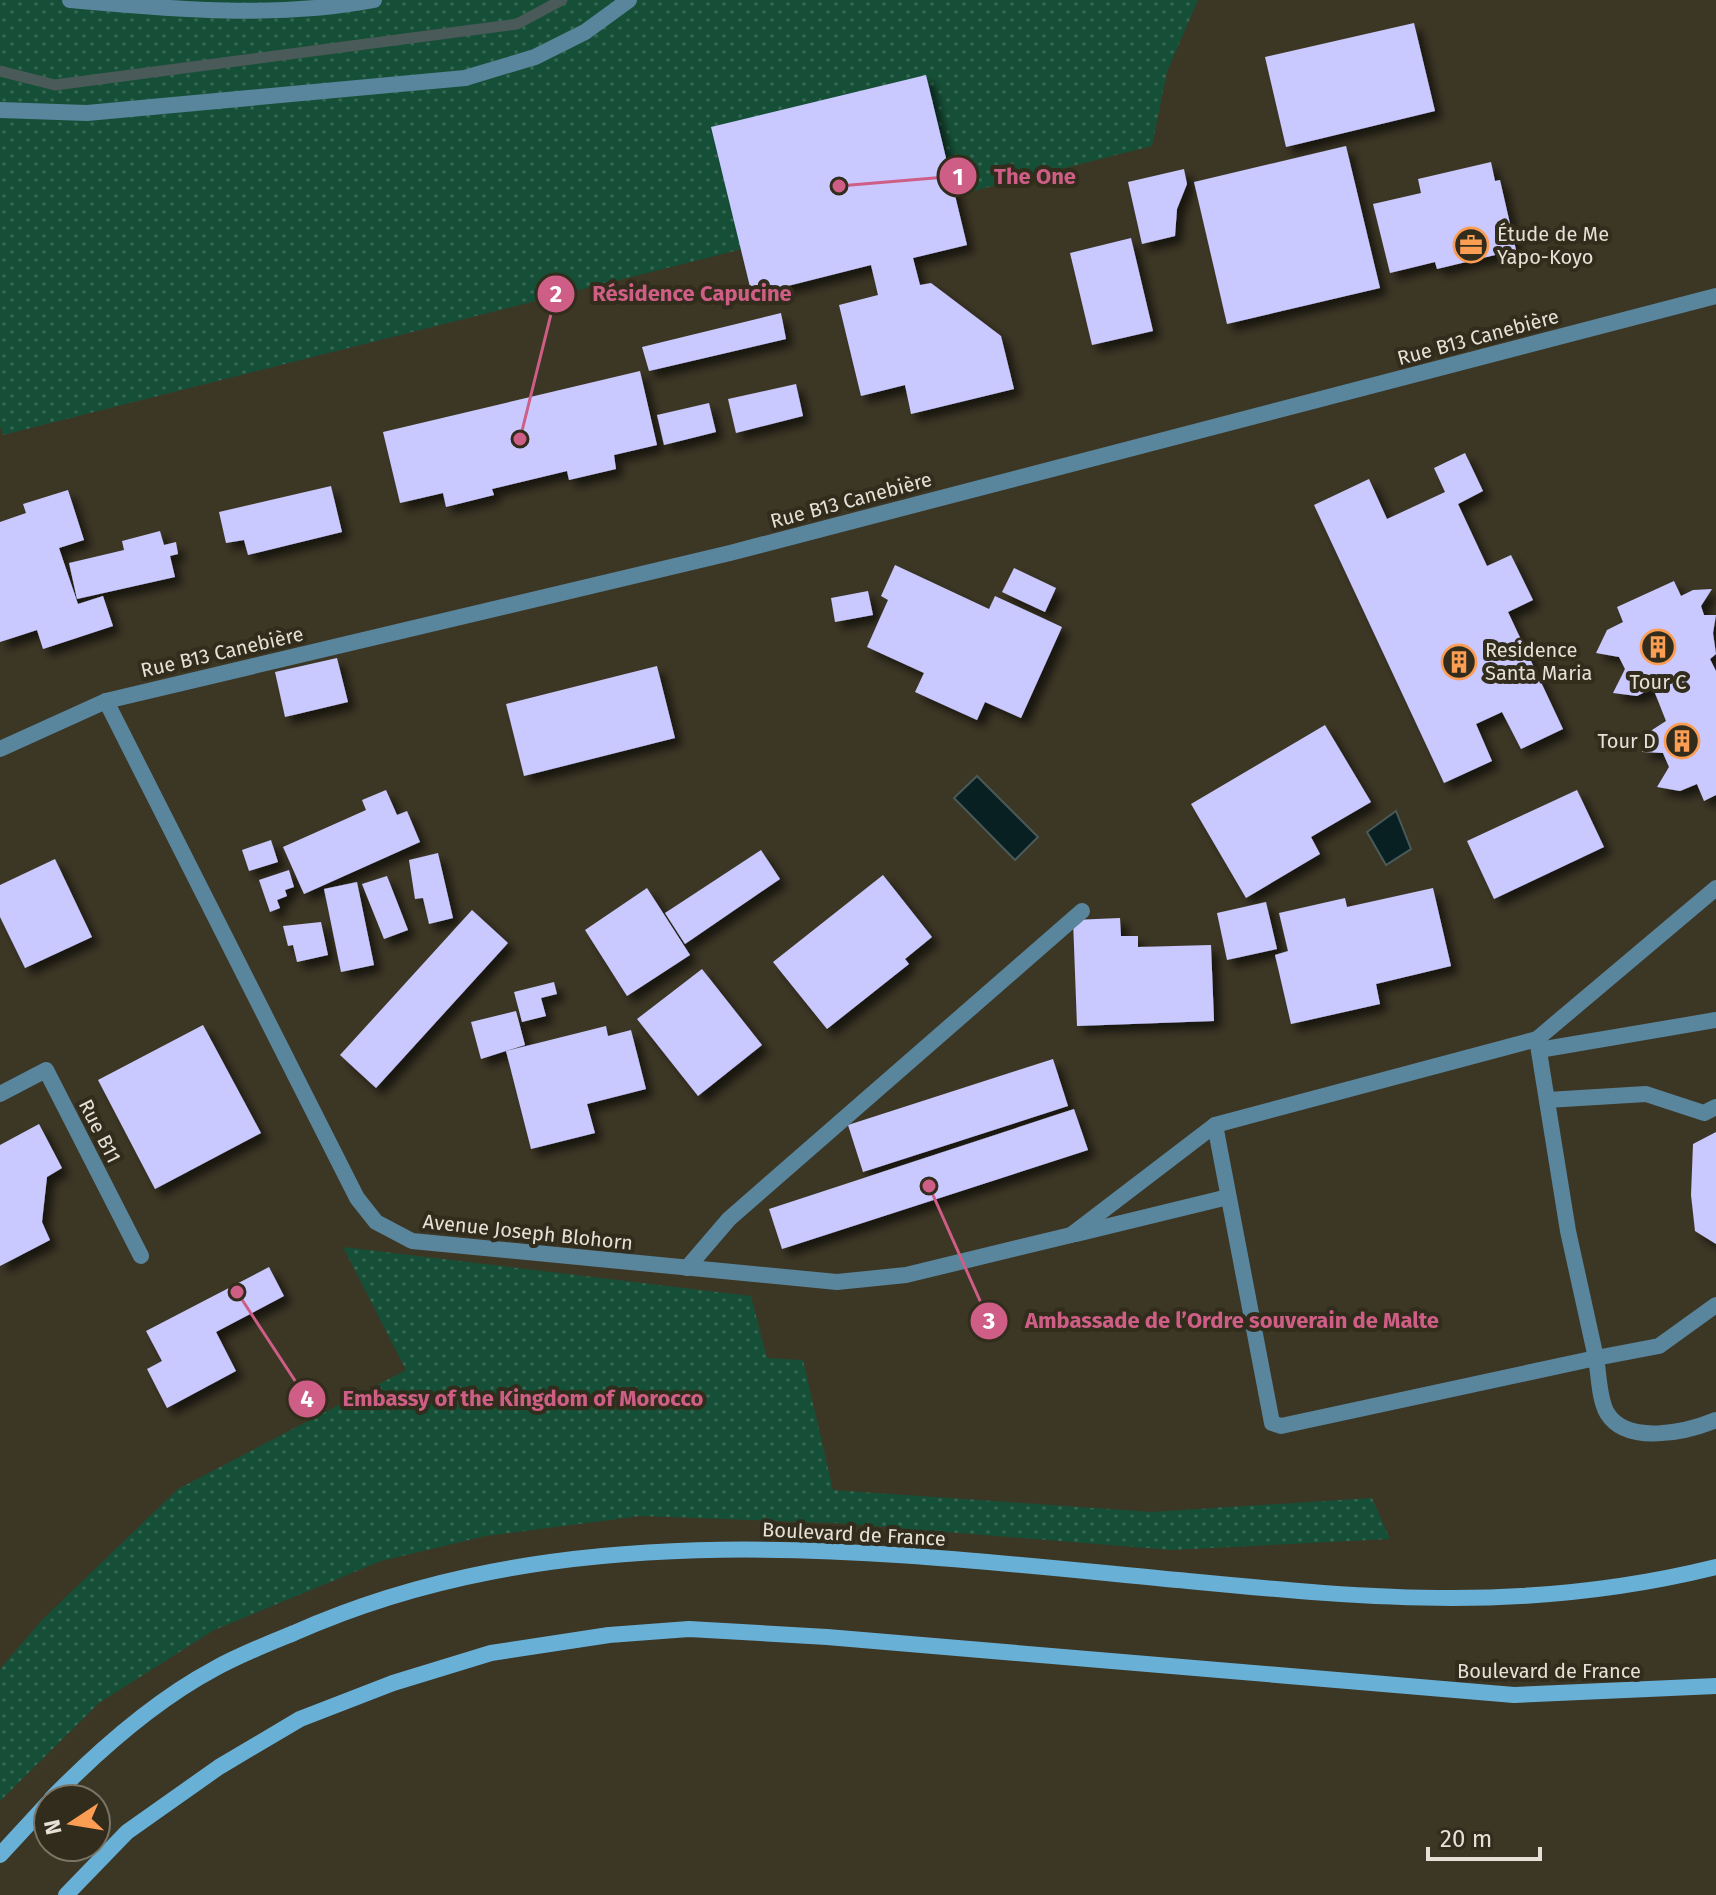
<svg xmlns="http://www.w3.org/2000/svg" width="1716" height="1895" viewBox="0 0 1716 1895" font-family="'Fira Sans',sans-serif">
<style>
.grass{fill:url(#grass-dots)}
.water{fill:#082022;stroke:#4a5a58;stroke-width:2}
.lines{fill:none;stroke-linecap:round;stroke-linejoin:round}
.stream{stroke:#4a5a58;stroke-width:11}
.building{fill:#c9c9ff;filter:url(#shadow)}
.lane{stroke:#59859d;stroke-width:16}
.street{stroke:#59859d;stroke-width:16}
.secondary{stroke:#69b0d7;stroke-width:16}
.labels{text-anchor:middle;stroke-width:8;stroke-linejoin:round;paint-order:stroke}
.poi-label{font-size:20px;fill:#e5e1d7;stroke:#322c1c;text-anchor:start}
.street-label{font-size:20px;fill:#e5e1d7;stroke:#322c1c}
.leader{fill:none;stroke:#ce5e86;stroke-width:3}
.callout-dot{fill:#ce5e86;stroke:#322c1c;stroke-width:3}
.mark-label{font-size:24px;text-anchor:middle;font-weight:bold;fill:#fff}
.callout-label{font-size:22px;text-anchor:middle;font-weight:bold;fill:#ce5e86;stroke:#322c1c;stroke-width:8;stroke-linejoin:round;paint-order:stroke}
</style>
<defs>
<pattern id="grass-dots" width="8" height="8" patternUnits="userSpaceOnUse" patternTransform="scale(2)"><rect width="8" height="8" fill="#164f37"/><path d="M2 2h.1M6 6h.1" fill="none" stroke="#386853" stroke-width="1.8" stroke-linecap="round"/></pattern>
<filter id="shadow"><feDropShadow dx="7" dy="7" stdDeviation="4" flood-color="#0009"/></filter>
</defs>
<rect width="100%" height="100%" fill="#3c3625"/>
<!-- grass -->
<g class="grass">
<polygon points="0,0 1198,0 1167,72 1152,146 3,435 0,426"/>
<polygon points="343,1247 751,1296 767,1358 803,1360 833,1490 1152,1512 1372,1498 1390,1539 1171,1550 834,1523 641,1516 486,1536 381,1561 214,1630 99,1703 0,1801 0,1669 42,1620 178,1489 406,1370"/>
</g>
<!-- water -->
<g class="water">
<polygon points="977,776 1038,837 1015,860 954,798"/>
<polygon points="1396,811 1411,849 1386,865 1367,832"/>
</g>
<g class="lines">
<!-- stream -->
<polyline class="stream" points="0,71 55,85 517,24 562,0"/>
</g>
<!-- building -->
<g class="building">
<polygon points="1414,23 1435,111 1286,147 1265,57"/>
<polygon points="926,75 967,245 913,258 920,285 931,283 1001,336 1014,389 911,414 905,385 861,396 839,305 878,295 871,265 752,295 711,127"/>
<polygon points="1346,146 1380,288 1227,324 1194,182"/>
<polygon points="1491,162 1495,181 1500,180 1516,250 1437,269 1435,262 1390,273 1373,204 1421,193 1418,179"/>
<polygon points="1184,169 1187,184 1177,209 1175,236 1142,244 1128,182"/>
<polygon points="1131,238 1153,331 1092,345 1070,253"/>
<polygon points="781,313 786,339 649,371 642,347"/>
<polygon points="640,371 657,445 614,455 616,469 569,480 567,471 492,489 494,495 446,507 443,493 400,503 383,432"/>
<polygon points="796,384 803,416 736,433 728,399"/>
<polygon points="709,403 716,432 664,445 657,415"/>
<polygon points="1465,453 1483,491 1458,504 1487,566 1511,555 1533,600 1508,612 1563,729 1521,749 1502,712 1476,724 1492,761 1444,783 1314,505 1369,479 1387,519 1445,492 1434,468"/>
<polygon points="331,486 342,532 248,555 244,540 226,543 219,512"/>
<polygon points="68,490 84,540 59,548 79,607 78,604 103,596 113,626 43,649 37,630 0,642 0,522 26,513 23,504"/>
<polygon points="160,531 164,545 176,542 178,554 170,556 175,577 77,599 69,563 124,550 122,541"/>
<polygon points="895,565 989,609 995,596 1062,627 1021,718 985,702 977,720 915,692 924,673 867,647 888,600 881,596"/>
<polygon points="1014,568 1056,588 1045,612 1002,592"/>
<polygon points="1674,581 1681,596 1693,590 1712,589 1701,606 1704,615 1716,615 1713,633 1716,654 1710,659 1716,671 1716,795 1704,801 1697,784 1680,791 1657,787 1669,767 1663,753 1642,752 1652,730 1666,721 1653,688 1637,696 1613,693 1625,669 1619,657 1596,653 1607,630 1623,622 1617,607"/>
<polygon points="868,591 873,615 835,622 831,598"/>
<polygon points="337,658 348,702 285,717 275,672"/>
<polygon points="657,666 675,738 524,776 506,704"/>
<polygon points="1325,725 1371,802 1311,837 1320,854 1246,898 1191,804"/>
<polygon points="386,790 397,815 407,811 420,842 304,894 283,847 366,810 362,800"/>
<polygon points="1577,790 1604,847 1494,899 1467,841"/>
<polygon points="271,840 278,862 249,871 242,850"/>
<polygon points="761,850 780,879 685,944 665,913"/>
<polygon points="438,853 453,918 429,924 423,898 415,899 409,860"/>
<polygon points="55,859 92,937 25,968 0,917 0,885"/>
<polygon points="289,870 294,887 285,890 287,896 277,900 280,908 270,912 259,880"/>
<polygon points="883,875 932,937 905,959 909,964 827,1029 773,962"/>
<polygon points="387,876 408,930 384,939 362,884"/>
<polygon points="357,882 374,965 341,972 324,889"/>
<polygon points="647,888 690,955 627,996 585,930"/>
<polygon points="1433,888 1451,966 1376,984 1380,1004 1291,1024 1275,955 1288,951 1279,913 1345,898 1347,907"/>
<polygon points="1266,902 1277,949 1227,960 1217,913"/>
<polygon points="472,910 508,943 376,1088 340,1055"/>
<polygon points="1120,918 1121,936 1138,936 1138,947 1211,945 1214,1021 1077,1026 1073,920"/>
<polygon points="321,922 328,955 297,962 293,945 288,946 283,926"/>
<polygon points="702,969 762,1045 698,1096 637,1019"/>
<polygon points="554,982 557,994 541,998 546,1016 522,1022 514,992"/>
<polygon points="516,1011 525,1045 481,1059 471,1022"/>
<polygon points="203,1025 261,1133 155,1189 98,1080"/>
<polygon points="606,1026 608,1036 631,1030 646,1089 587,1104 595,1133 531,1149 506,1051"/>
<polygon points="1053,1059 1068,1106 863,1172 848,1125"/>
<polygon points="1074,1109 1088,1150 782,1249 769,1209"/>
<polygon points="39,1124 62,1168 47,1177 42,1222 50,1240 0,1266 0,1145"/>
<polygon points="1716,1132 1716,1244 1695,1231 1691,1195 1693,1144"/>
<polygon points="269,1267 284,1296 216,1332 236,1371 167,1408 147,1369 162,1361 146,1331"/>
</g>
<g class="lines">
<!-- lane -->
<g class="lane">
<polyline points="1537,1039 1568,1231 1596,1358 1659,1346 1716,1305"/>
<polyline points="1539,1050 1716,1020"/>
<polyline points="1547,1100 1646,1094 1704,1113 1716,1107"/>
<path d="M1215,1125L1272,1423L1281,1426L1596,1358C1599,1375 1599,1399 1607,1413C1627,1446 1687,1432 1716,1420"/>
<polyline points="1076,1234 1228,1197"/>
<polyline points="1071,1235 1215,1125 1537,1039 1716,888"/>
</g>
<!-- street -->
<g class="street">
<path d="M70,0C171,9 274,19 374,0"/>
<polyline points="0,110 87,113 465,78 535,57 585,32 629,0"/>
<polyline points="106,701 357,1198 376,1222 412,1241 837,1282 906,1275 1071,1235"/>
<polyline points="0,749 106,701 730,553 1716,296"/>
<polyline points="0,1094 46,1070 141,1256"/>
<polyline points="687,1268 729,1219 1082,911"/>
</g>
<!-- secondary -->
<g class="secondary">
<path d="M51,1799C97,1752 156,1700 214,1669C239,1655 267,1644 294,1633C575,1508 891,1553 1188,1581C1375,1599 1530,1613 1716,1567"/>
<polyline points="0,1855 48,1803"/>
<polyline points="66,1895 127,1832 219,1767 300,1719 393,1683 491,1653 609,1635 689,1629 827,1637 1514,1695 1716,1686"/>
</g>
</g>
<!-- icons -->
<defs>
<g id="office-ring" transform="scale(1.8)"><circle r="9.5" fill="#322c1c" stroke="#fc9d54" stroke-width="1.5"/><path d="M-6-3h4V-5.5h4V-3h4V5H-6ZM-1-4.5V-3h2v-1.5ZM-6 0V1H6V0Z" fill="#fc9d54"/></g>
<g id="building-ring" transform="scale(1.8)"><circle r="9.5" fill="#322c1c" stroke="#fc9d54" stroke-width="1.5"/><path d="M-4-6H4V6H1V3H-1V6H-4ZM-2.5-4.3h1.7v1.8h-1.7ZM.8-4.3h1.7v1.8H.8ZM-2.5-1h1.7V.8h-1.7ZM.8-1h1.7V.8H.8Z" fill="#fc9d54"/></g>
</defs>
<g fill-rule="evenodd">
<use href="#office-ring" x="1471" y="245"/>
<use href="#building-ring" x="1658" y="647"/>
<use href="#building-ring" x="1459" y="662"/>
<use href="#building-ring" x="1682" y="741"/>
</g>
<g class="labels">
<!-- poi labels -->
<g class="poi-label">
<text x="1497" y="241">Étude de Me<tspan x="1497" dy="23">Yapo-Koyo</tspan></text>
<text x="1485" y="657">Residence<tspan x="1485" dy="23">Santa Maria</tspan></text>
<text x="1658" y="689" text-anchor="middle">Tour C</text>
<text x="1656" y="748" text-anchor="end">Tour D</text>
</g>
<!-- street labels -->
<g class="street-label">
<text transform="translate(1478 337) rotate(-15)" y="7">Rue B13 Canebière</text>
<text transform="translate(851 500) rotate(-15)" y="7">Rue B13 Canebière</text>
<text transform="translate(222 652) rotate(-13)" y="7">Rue B13 Canebière</text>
<text transform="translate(100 1131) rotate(63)" y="7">Rue B11</text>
<text transform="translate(528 1232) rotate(6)" y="7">Avenue Joseph Blohorn</text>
<text transform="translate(854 1534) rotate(3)" y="7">Boulevard de France</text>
<text x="1549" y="1678">Boulevard de France</text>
</g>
</g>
<!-- callouts -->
<path class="leader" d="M839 186L958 176M520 439L556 294M929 1186L989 1321M237 1292L307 1399"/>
<g class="callout-dot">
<circle cx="839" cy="186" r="8"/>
<circle cx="520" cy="439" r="8"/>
<circle cx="929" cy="1186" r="8"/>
<circle cx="237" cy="1292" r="8"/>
<circle cx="958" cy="176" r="20"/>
<circle cx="556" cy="294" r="20"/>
<circle cx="989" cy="1321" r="20"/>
<circle cx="307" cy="1399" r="20"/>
</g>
<g class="mark-label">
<text x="958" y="185">1</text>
<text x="556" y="302">2</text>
<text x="989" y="1329">3</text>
<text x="307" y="1407">4</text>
</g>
<g class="callout-label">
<text x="1035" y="184">The One</text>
<text x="692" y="301">Résidence Capucine</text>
<text x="1232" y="1328">Ambassade de l’Ordre souverain de Malte</text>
<text x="523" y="1406">Embassy of the Kingdom of Morocco</text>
</g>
<!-- north arrow -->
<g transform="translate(72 1823) rotate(258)"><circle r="38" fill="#322c1c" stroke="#7a7467" stroke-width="2"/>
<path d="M0-6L14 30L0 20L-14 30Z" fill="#fc9d54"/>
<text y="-12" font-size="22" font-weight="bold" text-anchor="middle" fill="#e5e1d7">N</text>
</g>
<!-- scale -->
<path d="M1428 1847v12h112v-12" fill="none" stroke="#e5e1d7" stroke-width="4"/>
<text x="1440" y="1847" font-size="24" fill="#e5e1d7" stroke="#322c1c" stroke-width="6" paint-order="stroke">20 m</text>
</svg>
